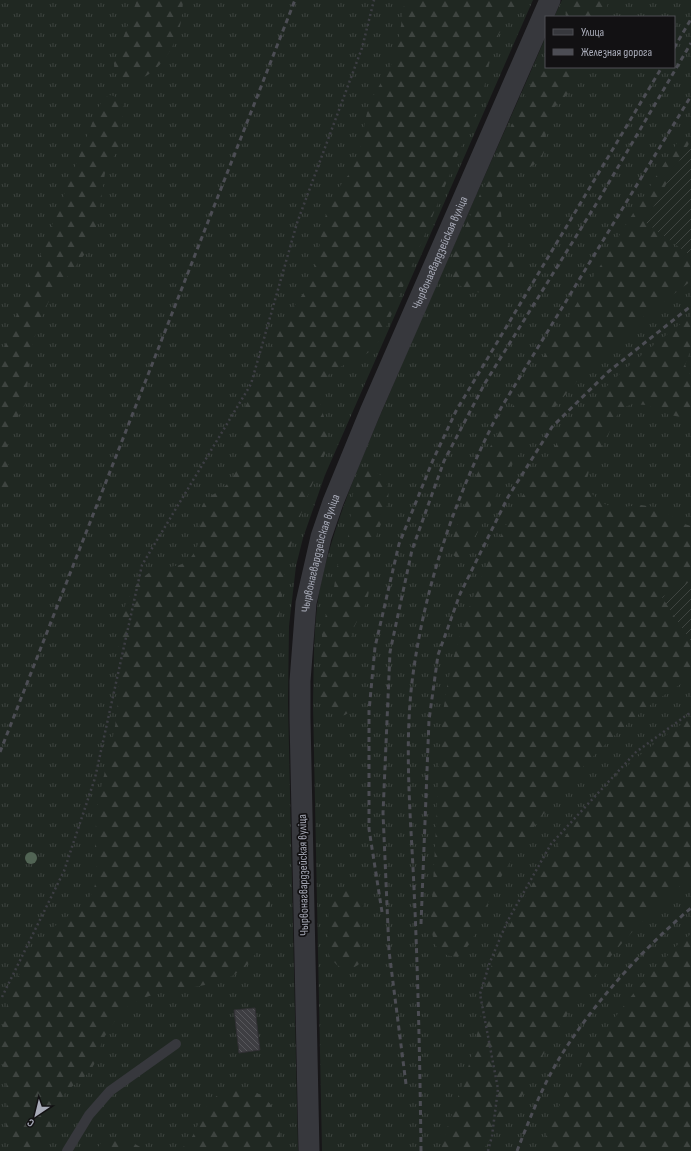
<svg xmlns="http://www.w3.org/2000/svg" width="691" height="1151" viewBox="0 0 691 1151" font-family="'Sofia Sans Condensed',sans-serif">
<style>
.grass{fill:url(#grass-tufts)}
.forest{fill:url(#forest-firs)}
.garden{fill:url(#garden-furrows)}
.building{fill:url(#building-back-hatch);stroke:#313034}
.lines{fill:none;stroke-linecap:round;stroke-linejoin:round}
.path{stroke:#3d3e44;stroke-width:2.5;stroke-dasharray:2 3;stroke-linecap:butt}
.service{stroke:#37383d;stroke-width:10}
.minor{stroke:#37383d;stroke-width:21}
.rail{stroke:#4c4d54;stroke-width:3;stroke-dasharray:5 4;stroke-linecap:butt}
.tree{fill:#516454}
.labels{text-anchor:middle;stroke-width:3.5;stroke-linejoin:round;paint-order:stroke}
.street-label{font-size:12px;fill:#a8abb8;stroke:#121113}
</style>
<defs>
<pattern id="grass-tufts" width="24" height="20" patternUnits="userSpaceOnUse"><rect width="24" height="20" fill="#202822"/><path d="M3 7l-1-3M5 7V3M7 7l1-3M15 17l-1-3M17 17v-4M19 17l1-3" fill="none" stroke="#3e4440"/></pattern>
<pattern id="forest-firs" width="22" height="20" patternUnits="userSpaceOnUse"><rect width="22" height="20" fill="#202822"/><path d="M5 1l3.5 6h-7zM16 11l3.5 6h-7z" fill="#3e4440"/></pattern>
<pattern id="garden-furrows" width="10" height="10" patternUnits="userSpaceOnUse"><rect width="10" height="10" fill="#202822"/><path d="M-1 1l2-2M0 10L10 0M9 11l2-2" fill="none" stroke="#3e4440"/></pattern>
<pattern id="building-back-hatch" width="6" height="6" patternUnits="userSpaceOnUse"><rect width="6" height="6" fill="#3e3e42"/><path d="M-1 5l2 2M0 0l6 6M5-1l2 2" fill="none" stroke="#57575b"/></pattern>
</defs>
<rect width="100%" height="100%" fill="#171618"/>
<!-- grass -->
<g class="grass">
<polygon points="0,0 533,0 325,475 303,538 296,566 289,626 288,703 298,1151 0,1151"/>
<path d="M562,0H691V1151H322L313,704C314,667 313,630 319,593C334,516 369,443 399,371C447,259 498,148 546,36V67H674V17H554Z"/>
</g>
<!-- forest -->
<g class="forest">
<path d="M137,0H183C182,16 181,31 173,45C165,62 144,87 123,78C116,75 114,70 114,63Z"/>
<path d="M405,0H522C493,32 491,57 482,97L383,335C379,340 375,347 370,351C356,364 330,365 322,384C314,404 329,419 328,438C327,456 316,474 310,490C298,521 286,554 283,587C280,613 275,640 274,667C274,710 274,754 274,798C274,841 277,919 254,956C226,1000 157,978 123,1011C116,1018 110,1028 105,1036C98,1048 98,1062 89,1072C81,1082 67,1087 60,1100C47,1125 63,1151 16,1150C0,1129 8,1117 7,1091C6,1076 1,1061 1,1046C1,1010 22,959 46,934C60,919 85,909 93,891C99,876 95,861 95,846C95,837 96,829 96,820C99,784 113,749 117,712C121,676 113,638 126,603C132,590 140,576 155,570C174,564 187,570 197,547C202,534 197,521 201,509C204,497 215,495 224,487C230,482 235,475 238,467C246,448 237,429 244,410C248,399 255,391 260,381C264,374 265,365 268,357C272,345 278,333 284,322C291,309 302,297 309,284C321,258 319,229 330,203C335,189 348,179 354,165C363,147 363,127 368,109C373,92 385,79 392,63C400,44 401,20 405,0Z"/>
<polygon points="568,0 608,0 606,17 566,17 565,7"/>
<path d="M546,62V67H569C586,89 558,99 549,114C541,128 551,144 541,158C533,170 515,169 507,182C499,196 500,217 504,232C507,246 519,261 511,275C509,278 506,283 504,286C490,298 457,293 452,274C450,267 452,260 453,253L533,79L538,70Z"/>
<polygon points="111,95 118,98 123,104 122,134 119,147 105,173 98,220 92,240 84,255 49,301 40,321 33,342 29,366 26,403 12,427 8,440 6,454 10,476 8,494 0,508 0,358 98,108 104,98"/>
<path d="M685,139H691V178L666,230C666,241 668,246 677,251L691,249V281L638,321L585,372L543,421L510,467L466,556L457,558C451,554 450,551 451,544L468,495L485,456L514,404L677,143Z"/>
<path d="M691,316V349L685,365L691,376V419L670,415L646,405L632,404L621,409L613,422L608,436L590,467L587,479L592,494L602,503L615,508L641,505L654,507L667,513L681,523L691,526V677C674,689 655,700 639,714C588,756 546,806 510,862C505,871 498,881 493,891C483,912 477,941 458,957C431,956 432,935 431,914C434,871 436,828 438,784C440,756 440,727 445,699C460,602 518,485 583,411C615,375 653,345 691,316Z"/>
<path d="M372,470C407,485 376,528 371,552C367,568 372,584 367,600C364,613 353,624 351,637C348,659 354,682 353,704L351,711L345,715L339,716L329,713L323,705L320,697L322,633L326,614L333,598L336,570L348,538L353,494L360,477L366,471Z"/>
<path d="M691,717V877C638,920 592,974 556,1032C542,1053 534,1078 520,1099C509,1117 493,1132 483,1151H440C451,1113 467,1077 476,1039C483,1012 484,982 495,957C524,889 568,825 620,773C641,752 667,735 691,717Z"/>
<polygon points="341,890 349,890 357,894 362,900 364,910 362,929 363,959 358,965 351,969 344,969 337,965 331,959 327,950 329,903 334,895"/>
<polygon points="691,934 691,1151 540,1151 561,1102 589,1051 633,994 675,947"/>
<path d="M237,1088C275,1091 280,1118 281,1151H173C195,1148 197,1119 208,1105C215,1095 225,1090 237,1088Z"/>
<polygon points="111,1138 126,1139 142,1148 153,1151 95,1151 101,1143"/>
</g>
<!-- garden -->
<g class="garden">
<polygon points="691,140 691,256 645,222"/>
<polygon points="691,581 691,642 662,597"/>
</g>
<!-- building -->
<polygon class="building" points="255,1008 260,1050 239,1053 234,1010"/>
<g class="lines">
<!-- path -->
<g class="path">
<polyline points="2,997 64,871 95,778 142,565 251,384 297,223 362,48 374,0"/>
<polyline points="488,1151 492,1136 498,1089 480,994 490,962 507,922 551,844 636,752 691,712"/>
</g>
<!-- service -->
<polyline class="service" points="67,1151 89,1115 110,1091 176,1044"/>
<!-- minor -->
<path class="minor" id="s1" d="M309,1151L300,718V681L306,603L321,537L333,502L370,412L550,0"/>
<!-- rail -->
<g class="rail">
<polyline points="674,48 691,19"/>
<polyline points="0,752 295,0"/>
<polyline points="382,912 369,829 369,711 375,647 399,544 433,460 456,411 662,67"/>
<polyline points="421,924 429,720 438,655 460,594 508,497 552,427 608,372 691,306"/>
<polyline points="406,1084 389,951 383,813 390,652 412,550 444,461 485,383 598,201 691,43"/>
<path d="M421,1151C420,1063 418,976 414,888C411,820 404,750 412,682C424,586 456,494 501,408L691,96"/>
<path d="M517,1151C530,1118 543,1084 562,1054C596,1000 643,949 691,908"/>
</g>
</g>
<!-- trees -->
<circle class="tree" cx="31" cy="858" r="6"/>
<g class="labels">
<!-- street labels -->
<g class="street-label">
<text dy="4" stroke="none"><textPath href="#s1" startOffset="924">Чырвонагвардзейская вуліца</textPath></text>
<text dy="4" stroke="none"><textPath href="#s1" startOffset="600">Чырвонагвардзейская вуліца</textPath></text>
<text transform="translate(303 875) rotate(-91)" y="4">Чырвонагвардзейская вуліца</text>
</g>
</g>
<!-- legend -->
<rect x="545" y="16" width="130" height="52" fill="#121113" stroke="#4e4f55"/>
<rect x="553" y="29" width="20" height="6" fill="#37383d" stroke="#4e4f55"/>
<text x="581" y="36" font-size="12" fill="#a8abb8">Улица</text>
<rect x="553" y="49" width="20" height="6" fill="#4c4d54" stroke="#4e4f55"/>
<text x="581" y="56" font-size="12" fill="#a8abb8">Железная дорога</text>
<!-- north arrow -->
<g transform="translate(36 1115) rotate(215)" stroke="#121113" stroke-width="3" paint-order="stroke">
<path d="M0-3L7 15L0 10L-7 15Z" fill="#a8abb8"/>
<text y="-6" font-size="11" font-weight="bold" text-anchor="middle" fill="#a8abb8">С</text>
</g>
</svg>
